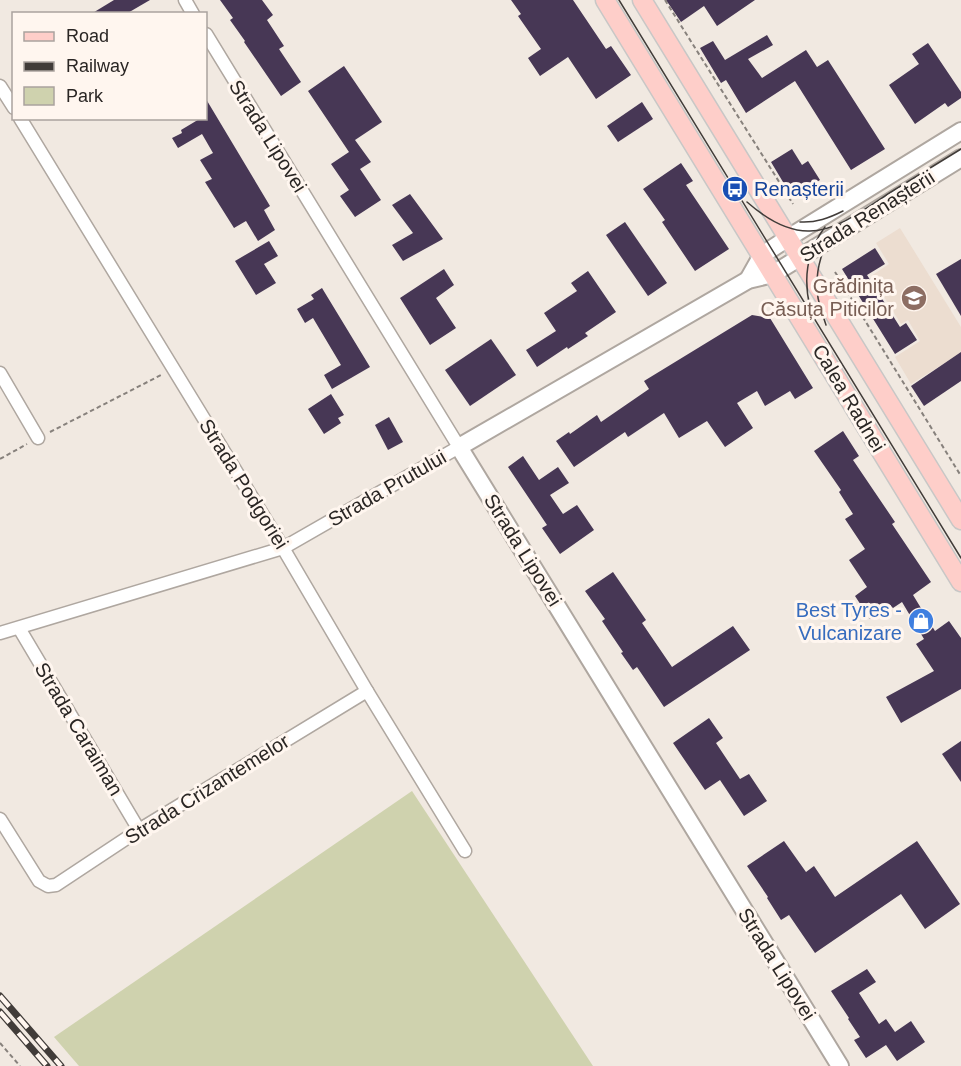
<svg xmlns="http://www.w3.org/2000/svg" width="961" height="1066" viewBox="0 0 961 1066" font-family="Helvetica,sans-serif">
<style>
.built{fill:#ecddd0}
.green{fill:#cfd2ae}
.building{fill:#473755}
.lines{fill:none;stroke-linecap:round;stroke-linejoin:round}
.street-casing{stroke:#afa7a0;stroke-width:15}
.secondary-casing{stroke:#afa7a0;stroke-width:20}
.primary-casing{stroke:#c8c7c6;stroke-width:21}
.path{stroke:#87817c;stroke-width:2;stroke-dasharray:4.5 3;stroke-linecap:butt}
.street{stroke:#fff;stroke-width:12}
.secondary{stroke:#fff;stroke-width:16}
.primary{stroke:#fecec9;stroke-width:18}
.tram{stroke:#413c39;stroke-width:1.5}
.rail-casing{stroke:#413c39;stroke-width:7}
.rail{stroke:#fff6ef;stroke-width:4.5;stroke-dasharray:14;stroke-linecap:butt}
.labels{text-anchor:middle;stroke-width:6;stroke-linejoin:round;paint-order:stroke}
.street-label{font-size:20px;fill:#2a2624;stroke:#fff6ef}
.transit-label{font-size:20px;fill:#164399;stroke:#fff6ef;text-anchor:start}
.education-label{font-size:20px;fill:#785e54;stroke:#fff6ef;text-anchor:end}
.shop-label{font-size:20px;fill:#366cbe;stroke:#fff6ef;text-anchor:end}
</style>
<rect width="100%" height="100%" fill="#f1e9e1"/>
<!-- built -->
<polygon class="built" points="900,228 961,327 961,353 911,384 895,357 920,341 908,320 901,324 871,276 889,264 876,243"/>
<!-- green -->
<polygon class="green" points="412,791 593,1066 79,1066 54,1037"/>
<!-- building -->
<g class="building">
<polygon points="114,0 150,0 126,14 91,14"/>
<polygon points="220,0 262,0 273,15 267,20 284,46 279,49 301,82 281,96 244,42 245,41 230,20 233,18"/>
<polygon points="511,0 573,0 606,49 611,46 631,75 596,99 568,57 540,76 528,58 541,49 518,16 521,14"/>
<polygon points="666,0 755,0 717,26 704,6 681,22"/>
<polygon points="767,35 773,45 748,59 762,78 806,50 817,67 828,60 885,149 851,170 795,81 746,113 726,80 721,83 700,48 713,41 725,60"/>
<polygon points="928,43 961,92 961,98 948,107 945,103 915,124 889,85 919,64 912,54"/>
<polygon points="344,66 382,122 355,140 371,162 360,169 381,200 355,217 340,196 349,190 331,164 349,152 308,91"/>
<polygon points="206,99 270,206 264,210 275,230 258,241 246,221 234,228 205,182 212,179 200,160 213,153 202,134 178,148 172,138 182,133 181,130 201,118 206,118"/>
<polygon points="642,102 653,119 618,142 607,126"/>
<polygon points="792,149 802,165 808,161 820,180 792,197 771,162"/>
<polygon points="681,163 693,181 686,185 729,249 695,271 662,222 665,220 643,189"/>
<polygon points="410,194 443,239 403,261 392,245 413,233 392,205"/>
<polygon points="625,222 667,283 648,296 606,235"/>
<polygon points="269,241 278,256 264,264 276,283 256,295 235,261"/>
<polygon points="875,248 885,264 867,275 900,327 906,323 917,340 895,354 842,269"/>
<polygon points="961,259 961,316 936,274"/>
<polygon points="444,269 454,285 436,298 456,328 430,345 400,298"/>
<polygon points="588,271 616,312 585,333 588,336 568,349 567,347 537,367 526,350 556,331 544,313 577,291 571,283"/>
<polygon points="322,288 370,367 332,389 324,375 341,365 313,318 305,323 297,309 314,299 311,295"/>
<polygon points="752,315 770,318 813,388 795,399 790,391 765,406 757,391 737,403 753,428 725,447 707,421 679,438 664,413 628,437 625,432 574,467 556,441 569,432 570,434 597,415 601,422 649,389 644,381"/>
<polygon points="491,339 516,375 470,406 445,370"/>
<polygon points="961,352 961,381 924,406 911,386"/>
<polygon points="331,394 344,415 338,418 341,423 324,434 308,409"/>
<polygon points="389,417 403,442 388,450 375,425"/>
<polygon points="843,431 859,456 853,460 895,522 892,524 931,582 913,595 935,631 949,621 961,638 961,689 901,723 886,697 934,671 916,644 924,639 902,602 893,608 890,605 870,619 855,596 867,587 849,560 865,549 845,519 853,514 839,492 841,490 814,451"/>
<polygon points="523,456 539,480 558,467 569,483 550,495 563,514 577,505 594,530 560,554 542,528 547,525 508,467"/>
<polygon points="613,572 646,620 642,623 672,667 733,626 750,650 664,707 637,667 633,670 621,653 623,652 602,621 605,619 585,591"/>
<polygon points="709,718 723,738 716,743 740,779 749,774 767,801 744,816 720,780 705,790 673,743"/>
<polygon points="961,741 961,782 942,754"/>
<polygon points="784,841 806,872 814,866 835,897 917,841 960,904 925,929 901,894 815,953 789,915 781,920 767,898 768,897 747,866"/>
<polygon points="867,969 876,982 859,993 879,1024 886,1019 895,1032 911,1021 925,1042 897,1061 886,1045 866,1058 854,1040 860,1037 848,1019 849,1018 831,991"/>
</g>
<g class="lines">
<!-- street casing -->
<g class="street-casing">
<g id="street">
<polyline points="185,0 193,14"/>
<polyline points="0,86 14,108"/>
<polyline points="20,118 283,548 367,691 465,851"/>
<polyline points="0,373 38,438"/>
<polyline points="19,628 139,830"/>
<polyline points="0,633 283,548 459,447 206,34"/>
<polyline points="0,819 39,881 48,886 56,885 139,830 367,691"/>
</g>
</g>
<!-- secondary casing -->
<g class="secondary-casing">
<g id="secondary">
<polyline points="748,280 762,255 788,238 961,131"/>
<polyline points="840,1066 459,447 748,280 773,274 961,158"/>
</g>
</g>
<!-- primary casing -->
<g class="primary-casing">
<g id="primary">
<polyline points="605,0 961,582"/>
<polyline points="642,0 961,520"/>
</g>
</g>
<!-- path -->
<g class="path">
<polyline points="665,0 793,204"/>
<polyline points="835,272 961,476"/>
<polyline points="50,432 163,374"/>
<polyline points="0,459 27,444"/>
<polyline points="0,1043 20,1066"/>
</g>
<!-- street -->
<use href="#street" class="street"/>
<!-- secondary -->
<use href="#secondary" class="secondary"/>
<!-- primary -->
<use href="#primary" class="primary"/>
<!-- tram -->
<g class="tram">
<polyline points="619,0 961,558"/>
<path d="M747,202C764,217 785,231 808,231C836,232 868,207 891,192C914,178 938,163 961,149"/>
<path d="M800,222C816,223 829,218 843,211"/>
<path d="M810,307C803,278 807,251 825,227"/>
<path d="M826,325C823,316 820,307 818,298C814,271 822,243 841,224"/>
</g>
<!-- rail casing -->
<g class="rail-casing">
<g id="rail">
<polyline points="0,996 61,1066"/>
<polyline points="0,1012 47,1066"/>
</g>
</g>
<!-- rail -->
<use href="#rail" class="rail"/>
</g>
<!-- icons -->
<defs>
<g id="bus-disc" transform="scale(1.35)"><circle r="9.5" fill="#1a4fb4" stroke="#fff6ef"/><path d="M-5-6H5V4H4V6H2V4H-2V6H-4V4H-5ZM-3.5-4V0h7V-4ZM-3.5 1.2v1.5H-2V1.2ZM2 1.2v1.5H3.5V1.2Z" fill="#fff"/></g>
<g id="school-disc" transform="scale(1.35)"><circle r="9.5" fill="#8d6e63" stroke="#fff6ef"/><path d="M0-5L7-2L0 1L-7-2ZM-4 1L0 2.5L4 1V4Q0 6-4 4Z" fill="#fff"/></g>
<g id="shop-disc" transform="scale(1.35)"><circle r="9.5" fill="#3f7fe0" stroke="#fff6ef"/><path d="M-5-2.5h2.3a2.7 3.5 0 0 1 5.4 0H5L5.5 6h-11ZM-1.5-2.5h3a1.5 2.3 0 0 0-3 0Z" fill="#fff"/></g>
</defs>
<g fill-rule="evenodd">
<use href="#bus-disc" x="735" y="189"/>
<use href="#school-disc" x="914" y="298"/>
<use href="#shop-disc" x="921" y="621"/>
</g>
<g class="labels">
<!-- street labels -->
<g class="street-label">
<text transform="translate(268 136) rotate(58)" y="7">Strada Lipovei</text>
<text transform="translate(867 216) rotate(-32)" y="7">Strada Renașterii</text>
<text transform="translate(849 398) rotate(59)" y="7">Calea Radnei</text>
<text transform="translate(244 484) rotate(58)" y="7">Strada Podgoriei</text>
<text transform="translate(387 488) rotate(-30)" y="7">Strada Prutului</text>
<text transform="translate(523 550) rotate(58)" y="7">Strada Lipovei</text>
<text transform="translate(79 729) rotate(59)" y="7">Strada Caraiman</text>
<text transform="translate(207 789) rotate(-32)" y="7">Strada Crizantemelor</text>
<text transform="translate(777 964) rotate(58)" y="7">Strada Lipovei</text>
</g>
<!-- transit labels -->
<g class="transit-label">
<text x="754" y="196">Renașterii</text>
</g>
<!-- education labels -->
<g class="education-label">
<text x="894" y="293">Grădinița<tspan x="894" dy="23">Căsuța Piticilor</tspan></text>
</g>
<!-- shop labels -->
<g class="shop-label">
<text x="902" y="617">Best Tyres -<tspan x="902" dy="23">Vulcanizare</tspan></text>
</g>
</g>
<!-- legend -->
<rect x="12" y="12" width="195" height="108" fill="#fff6ef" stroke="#aaa39e" stroke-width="1.5"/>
<rect x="24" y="32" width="30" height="9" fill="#fecec9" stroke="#aaa39e" stroke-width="1.5"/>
<text x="66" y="42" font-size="18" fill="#2a2624">Road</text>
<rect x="24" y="62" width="30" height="9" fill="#413c39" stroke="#aaa39e" stroke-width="1.5"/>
<text x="66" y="72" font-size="18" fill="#2a2624">Railway</text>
<rect x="24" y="87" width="30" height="18" fill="#cfd2ae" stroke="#aaa39e" stroke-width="1.5"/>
<text x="66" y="102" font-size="18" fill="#2a2624">Park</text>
</svg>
